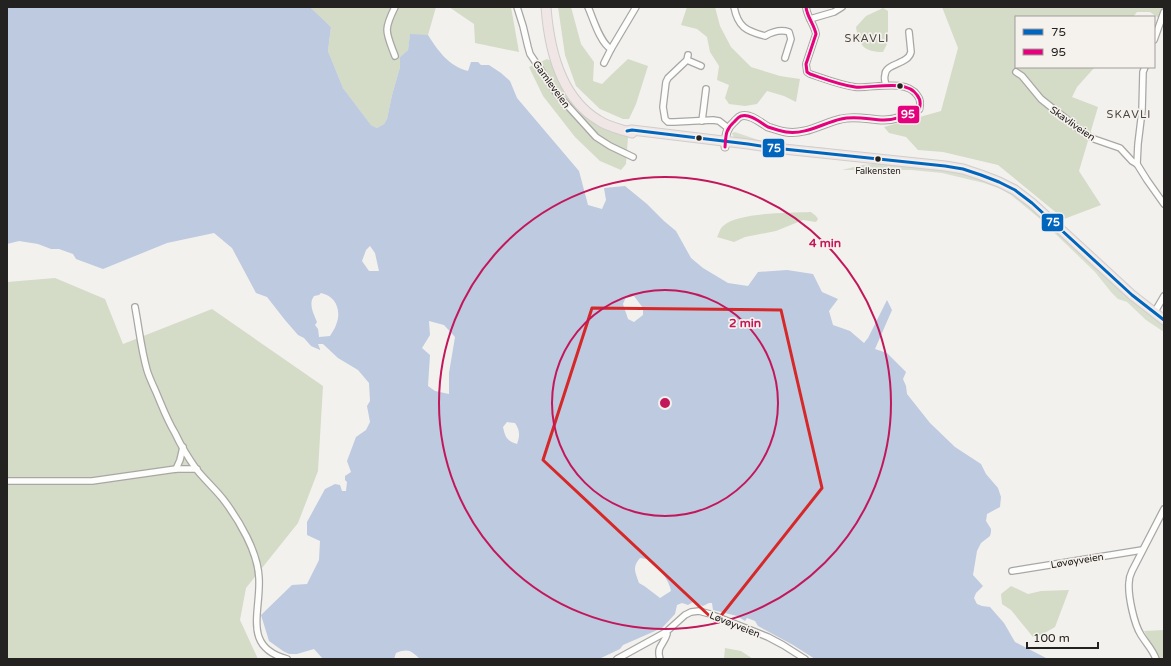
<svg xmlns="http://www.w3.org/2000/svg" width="1171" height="666" viewBox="0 0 1171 666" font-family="'Varela Round',sans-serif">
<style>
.green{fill:#d9dfce}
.forest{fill:#d4dbc6}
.water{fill:#bdcadf;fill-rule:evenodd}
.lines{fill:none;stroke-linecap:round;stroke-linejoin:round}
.minor-casing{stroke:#a8a7a5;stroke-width:8}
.tertiary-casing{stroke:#a8a7a5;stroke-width:9}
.primary-casing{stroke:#cfcecc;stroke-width:11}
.minor{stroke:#fdfdfc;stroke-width:5.5}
.tertiary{stroke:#fdfdfc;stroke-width:7}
.primary{stroke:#f0e6e6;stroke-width:9}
.bus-1-casing{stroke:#f5f1ec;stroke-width:6}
.bus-2-casing{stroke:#f5f1ec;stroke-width:6}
.bus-1{stroke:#0065bd;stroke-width:3}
.bus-2{stroke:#e5007d;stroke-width:3}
.marked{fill:none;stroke:#d62828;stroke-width:3;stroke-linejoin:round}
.ring{fill:none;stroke:#c2185b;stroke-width:2}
.bus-dot{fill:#242221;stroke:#f5f1ec;stroke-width:1.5}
.labels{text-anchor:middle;stroke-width:3.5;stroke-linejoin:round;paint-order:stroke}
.bus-label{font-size:9px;fill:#242221;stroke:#f5f1ec}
.street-label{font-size:10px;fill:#242221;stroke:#f5f1ec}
.neighbourhood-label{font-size:11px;letter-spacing:1px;fill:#484440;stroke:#f5f1ec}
.centre{fill:#c2185b;stroke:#f5f1ec;stroke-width:2}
.ring-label{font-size:12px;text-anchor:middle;font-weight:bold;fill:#c2185b;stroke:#f5f1ec;stroke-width:3.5;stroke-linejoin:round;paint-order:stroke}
.line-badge{stroke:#f5f1ec;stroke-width:1.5}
.badge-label{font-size:11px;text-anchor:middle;font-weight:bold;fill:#fff}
</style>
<rect width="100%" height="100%" fill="#f3f1ee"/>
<!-- green -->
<g class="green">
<polygon points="735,132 764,142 826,148 825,150 735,139 732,134 732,133"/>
<polygon points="883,163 954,169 974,175 1018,196 1084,254 1087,260 1164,324 1164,332 1146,320 1127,302 1118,299 1111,292 1095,272 1039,218 1011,195 1001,189 984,183 942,173 911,170 842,170 862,165"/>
</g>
<!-- forest -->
<g class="forest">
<polygon points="310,7 436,7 428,35 410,35 408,50 400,57 400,67 392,95 387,119 384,124 377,128 371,125 343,88 328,51 331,27"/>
<polygon points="449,7 511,7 519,52 475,43 474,24"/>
<polygon points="558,7 571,7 581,44 594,62 593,81 602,84 609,77 628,59 648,66 636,104 629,119 623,119 600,109 576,86 565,55"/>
<polygon points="687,7 715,7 720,26 731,47 751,67 780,76 800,79 796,102 784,96 767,91 757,104 745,106 729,104 725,98 729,85 717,80 719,66 710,52 707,37 697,29 681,25"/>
<polygon points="942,7 1164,7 1164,23 1163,21 1150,12 1137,12 1133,17 1016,17 1016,67 1095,67 1077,87 1072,97 1098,107 1079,171 1101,205 1064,219 998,165 943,152 918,150 906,137 889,133 884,127 941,111 958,48"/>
<path d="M883,8L888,11V42L883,52C864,52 859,46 856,27L866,16Z"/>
<polygon points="547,59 551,61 564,90 583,115 601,127 628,137 626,164 621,170 600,161 575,137 543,96 529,67"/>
<path d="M811,212L816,216L818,219L816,222L803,220L776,231L745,237L734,242L717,237C719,234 720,228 723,226C737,212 790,213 811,212Z"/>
<polygon points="55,278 105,299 123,344 212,309 323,386 318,471 298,523 246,588 240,620 258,659 7,659 7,282"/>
<polygon points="1011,586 1028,594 1041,591 1069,590 1055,627 1043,634 1033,637 1011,610 1002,604 1001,594"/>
<polygon points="1164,630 1164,659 1158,659 1144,631"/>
<polygon points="725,648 741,651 753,659 724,659"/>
</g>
<!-- water -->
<path class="water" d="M7,7H310L331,27L328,51L343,88L371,125L377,128L384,124L387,119L392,95L400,67V57L408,50L410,34L428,35C438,51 449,66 468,71L471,62H478L481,65H489L501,73L510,81L517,98L579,171L588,205L602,209L606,200L604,188L625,186L647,204L664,221L676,231L691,258L703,268L728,283L748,286L758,272L787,270L813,274L822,292L838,299L829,311L833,325L850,331L864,343L868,338L887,300L892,310L875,349L887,353L906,372L903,379L906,386L907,394L930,423L955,447L981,464L986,474L998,488L1001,497L1000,507L987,514L986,521L991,529V532L990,536L981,543L977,551L973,575L983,586L976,593L974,598L977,604L982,606L990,607L1004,623L1015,642L1048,659H815L793,645L758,626L755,621L747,618L745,621L737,616L713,610L712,603H709L703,606L693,602L688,605L682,603L677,605L675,614L662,628L623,645L620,649L599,659H420C411,651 409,648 396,653L394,659H323L314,649L297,654H289L283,651L269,641L261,615L292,585L307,584L319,560L320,541L307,535V522L325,489L335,484L340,485L342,491H346L347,482L345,480V476L351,472L347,461L356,437L366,430L370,422L367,406L370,401L369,383L358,370L338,358L323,344H318L320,349V350L311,346L304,338L298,335L285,320L267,297L256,293L232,248L214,233L167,243L103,269L76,259L73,254L59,249H51L38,244L19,241L7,244ZM370,246L375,253L379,271H369L362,261L366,250ZM321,293C336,296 342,311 336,325C335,329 332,332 330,336L319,337L318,329L315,325L317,322C314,314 308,304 314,296L319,295ZM634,296L643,308V315L634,322L628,319L623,304L626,297ZM429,321L444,325L455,337L449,373V394L435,391L428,386L430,355L422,348L430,335ZM507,422L515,423C520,430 520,436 517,444C507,441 505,437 503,427ZM640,558C643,558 647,559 650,560C658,565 670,582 671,591L660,598C653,593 647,587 639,583C635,572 632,567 640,558Z"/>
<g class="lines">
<!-- minor casing -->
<g class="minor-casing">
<g id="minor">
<path d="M395,7C383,31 386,32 395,56"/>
<polyline points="517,7 523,26 528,47 530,54 557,94 596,137 610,146 633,157"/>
<path d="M588,7C593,18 600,43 611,49"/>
<path d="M734,7C738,27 746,31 765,36C772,32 780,29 789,32L791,39L785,58"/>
<path d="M806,7C807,17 814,24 816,34L806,64L807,72L810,74C825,79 840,85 855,87C871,89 906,78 917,95C921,100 921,104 919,109"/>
<polyline points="810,19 834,12 842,7"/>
<polyline points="1154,40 1164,12"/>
<polyline points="688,55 687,60 668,78 666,82 663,107 665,119 668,122 674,122 713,120 719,121 728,128"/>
<polyline points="687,60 701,66"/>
<polyline points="604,63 611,49 636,7"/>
<polyline points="1145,67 1143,72 1142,111 1138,144 1137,164 1147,180 1164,204"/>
<polyline points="1016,72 1022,76 1041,99 1080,130 1094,139 1120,148 1132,161 1137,164"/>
<path d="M886,85C885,82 884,78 885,75C885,63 908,65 911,52L909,32"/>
<polyline points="702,121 706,89"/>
<path d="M135,307C139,328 141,349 147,370C149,377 153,385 156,392C162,406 167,420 175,433C181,446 189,459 197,470C205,480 215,489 223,499C239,520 258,552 259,578C261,612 242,647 287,659"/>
<polyline points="1157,308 1164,296"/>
<polyline points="176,469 180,460 183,447"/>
<polyline points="7,481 92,481 176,469 197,469"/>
<polyline points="1012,571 1142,550"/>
<polyline points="617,659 666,632 685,615 691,612 699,611 710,614 768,637 783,645 805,659"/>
<path d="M660,659C656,646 664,645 667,634L666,632"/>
<path d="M1156,659C1153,650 1146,643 1141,635C1134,624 1128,596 1129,583C1129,579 1130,575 1132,571L1164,509"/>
</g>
</g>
<!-- tertiary casing -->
<g class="tertiary-casing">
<path id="tertiary" d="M725,147C726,136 725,130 734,122C736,120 738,117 741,116C750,113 761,123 768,127C774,129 780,131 786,132C806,135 823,123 841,119C856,115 870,120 884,120C896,120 908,115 919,109"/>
</g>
<!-- primary casing -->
<g class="primary-casing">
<g id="primary">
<path d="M546,7C549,47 560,97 598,120C608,127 620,129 632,133"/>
<polyline points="627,131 632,130 748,144 774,148 945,166 963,169 981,175 999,182 1015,190 1032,203 1132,295 1164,320"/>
</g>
</g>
<!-- minor -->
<use href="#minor" class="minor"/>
<!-- tertiary -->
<use href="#tertiary" class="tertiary"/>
<!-- primary -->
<use href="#primary" class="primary"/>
<!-- bus-1 casing -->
<g class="bus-1-casing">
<polyline id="bus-1" points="627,131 632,130 748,144 774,148 945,166 963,169 981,175 999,182 1015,190 1032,203 1132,295 1164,320"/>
</g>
<!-- bus-2 casing -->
<g class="bus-2-casing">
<path id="bus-2" d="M725,147C726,136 725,130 734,122C736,120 738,117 741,116C750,113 761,123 768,127C774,129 780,131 786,132C806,135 823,123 841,119C856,115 870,120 884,120C896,120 908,115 919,109C921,104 921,100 917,95C906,78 871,89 855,87C840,85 825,79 810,74L807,72L806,64L816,34C814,24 807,17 806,7"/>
</g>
<!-- bus-1 -->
<use href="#bus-1" class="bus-1"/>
<!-- bus-2 -->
<use href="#bus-2" class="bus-2"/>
</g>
<!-- marked area -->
<path class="marked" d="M592,308L781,310L822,488L716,622L543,460Z"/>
<!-- distance rings -->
<g class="ring">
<circle cx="665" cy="403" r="113"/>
<circle cx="665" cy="403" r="226"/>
</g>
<!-- markers -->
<g class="bus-dot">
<circle cx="900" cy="86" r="3.5"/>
<circle cx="699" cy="138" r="3.5"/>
<circle cx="878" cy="159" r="3.5"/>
</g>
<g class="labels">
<!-- bus labels -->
<g class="bus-label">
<text x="878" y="174">Falkensten</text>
</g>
<!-- street labels -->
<g class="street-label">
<text transform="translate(552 84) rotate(54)" y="4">Gamleveien</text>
<text transform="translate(1073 123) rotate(35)" y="4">Skavliveien</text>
<text transform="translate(1077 560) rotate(-9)" y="4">Løvøyveien</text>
<text transform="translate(735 624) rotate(22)" y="4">Løvøyveien</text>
</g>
<!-- neighbourhood labels -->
<g class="neighbourhood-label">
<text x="867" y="42">SKAVLI</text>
<text x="1129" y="118">SKAVLI</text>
</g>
</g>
<circle cx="665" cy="403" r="6" class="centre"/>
<g class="ring-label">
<text x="825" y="247">4 min</text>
<text x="745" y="327">2 min</text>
</g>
<g class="line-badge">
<rect x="897" y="105" width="23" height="19" rx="4" fill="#e5007d"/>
<rect x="762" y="138" width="23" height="20" rx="4" fill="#0065bd"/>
<rect x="1041" y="213" width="23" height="19" rx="4" fill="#0065bd"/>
</g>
<g class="badge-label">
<text x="908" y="118">95</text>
<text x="774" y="152">75</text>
<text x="1053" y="226">75</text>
</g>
<!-- border -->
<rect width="1171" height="666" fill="none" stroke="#242221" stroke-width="16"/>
<!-- legend -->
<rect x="1015" y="16" width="140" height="52" fill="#f5f1ec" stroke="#a19e9b"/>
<rect x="1023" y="29" width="20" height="6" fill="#0065bd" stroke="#a19e9b"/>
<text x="1051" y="36" font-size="12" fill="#242221">75</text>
<rect x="1023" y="49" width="20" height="6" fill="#e5007d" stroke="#a19e9b"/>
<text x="1051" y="56" font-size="12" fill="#242221">95</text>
<!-- scale -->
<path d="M1027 642v6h71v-6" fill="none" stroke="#242221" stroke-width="2"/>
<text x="1033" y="642" font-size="12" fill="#242221" stroke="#f5f1ec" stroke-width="3" paint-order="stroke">100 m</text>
</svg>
